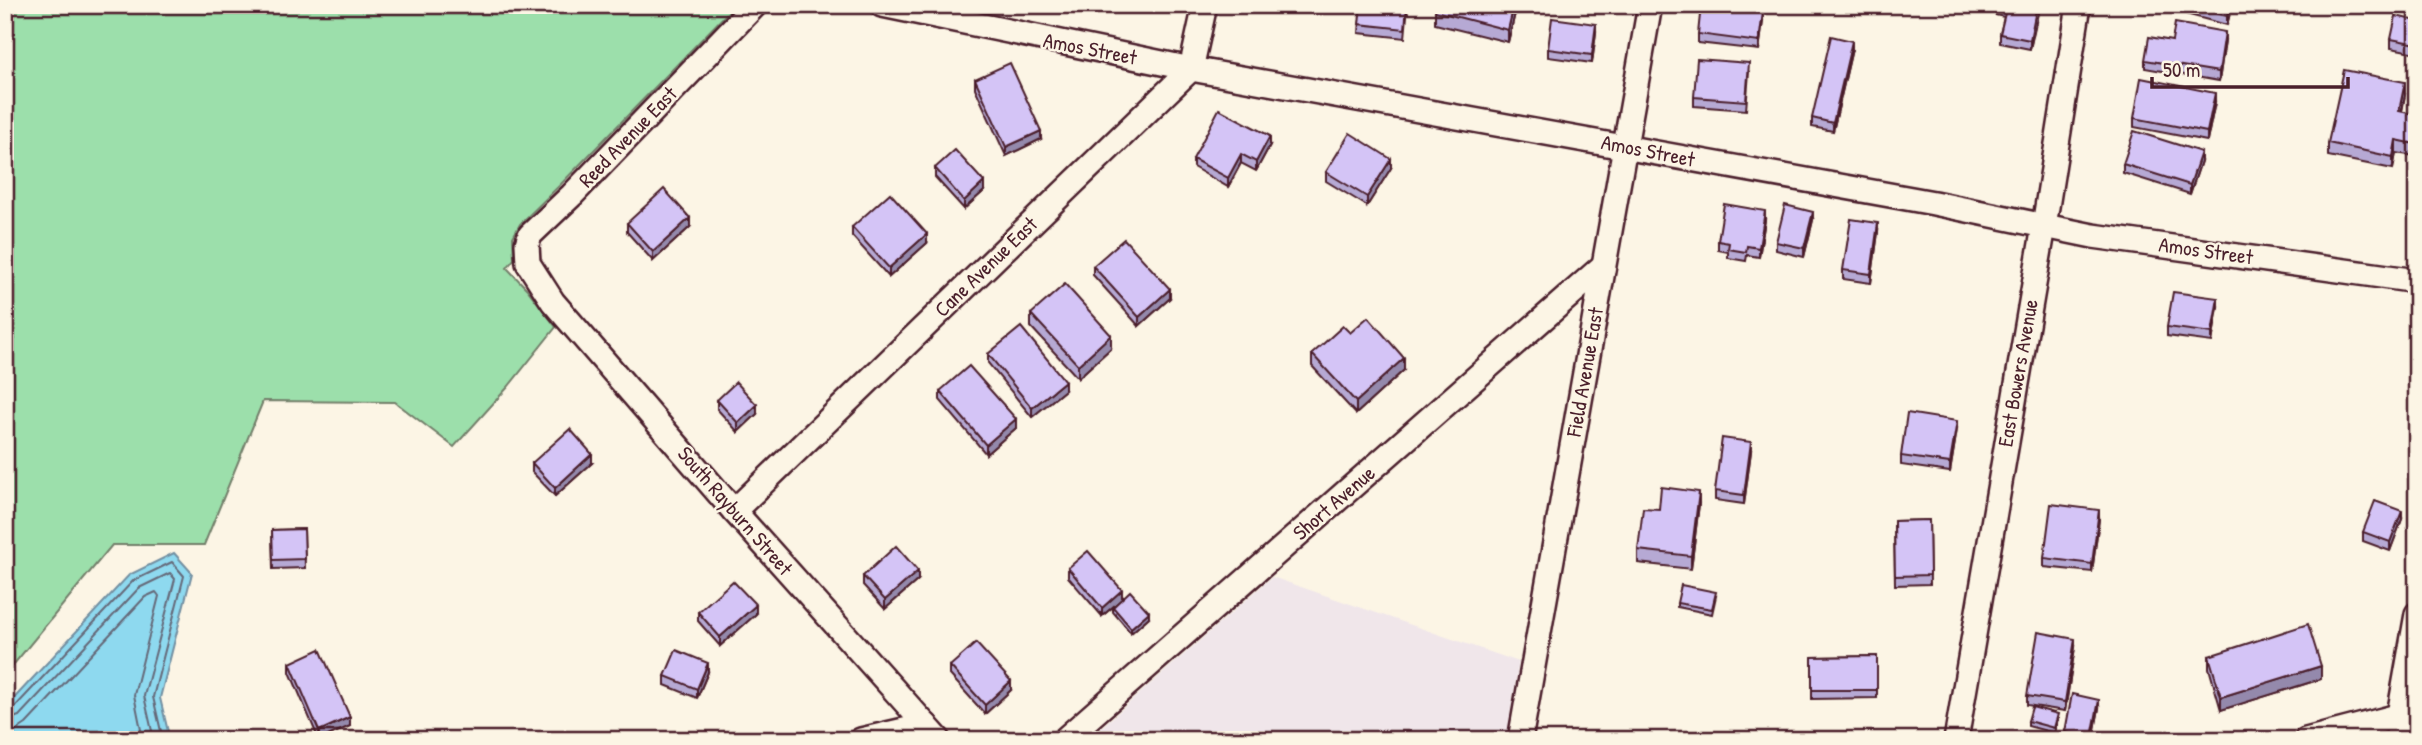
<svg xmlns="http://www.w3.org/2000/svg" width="2422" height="745" viewBox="0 0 2422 745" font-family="'Patrick Hand',sans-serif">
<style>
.built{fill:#f0e6ea}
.green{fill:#9cdfab;stroke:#737f6b;stroke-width:2}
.water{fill:#8ed9ef;stroke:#738fa1;stroke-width:2}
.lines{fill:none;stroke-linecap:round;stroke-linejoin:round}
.shore{stroke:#656979;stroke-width:2}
.street-casing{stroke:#4a1f2b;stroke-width:28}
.street{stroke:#fcf5e5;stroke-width:23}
.wall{fill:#b6a9d4;stroke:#4a1f2b;stroke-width:2}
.shaded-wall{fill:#9489ac;stroke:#4a1f2b;stroke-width:2}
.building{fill:#d4c4f6;stroke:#4a1f2b;stroke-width:2}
.labels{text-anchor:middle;stroke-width:5;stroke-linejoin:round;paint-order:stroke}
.street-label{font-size:21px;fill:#4a1f2b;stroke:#fcf5e5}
</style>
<rect width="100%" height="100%" fill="#fcf5e5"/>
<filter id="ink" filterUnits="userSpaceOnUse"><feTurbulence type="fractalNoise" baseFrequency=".0143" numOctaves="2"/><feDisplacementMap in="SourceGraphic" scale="14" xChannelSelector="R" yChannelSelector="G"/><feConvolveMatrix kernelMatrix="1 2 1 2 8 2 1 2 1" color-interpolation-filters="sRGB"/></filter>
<g filter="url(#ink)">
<!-- built -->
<polygon class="built" points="1272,577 1519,662 1506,740 1087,740"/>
<!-- green -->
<polygon class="green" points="5,5 735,5 561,184 520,224 513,237 514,259 507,268 527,289 556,327 508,387 454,447 395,402 263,401 204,545 112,545 5,675 5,347 15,339 5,309"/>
<!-- water -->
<polygon class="water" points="174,553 192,573 160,698 170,740 5,740 5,708 129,575"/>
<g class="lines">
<!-- shore -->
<g class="shore">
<polyline points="5,712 13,709 133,581 172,562 184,576 153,697 163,740"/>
<polyline points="5,721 19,716 139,588 170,573 175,579 144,696 154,740"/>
<polyline points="5,731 17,730 26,724 145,597 156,592 159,596 134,695 143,740"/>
</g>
<!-- street casing -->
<g class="street-casing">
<g id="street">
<polyline points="755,5 572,195 530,235 527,244 528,263 553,302 734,511 939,740"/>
<polyline points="882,5 1191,69 1934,203 2093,236 2417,281"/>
<polyline points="734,511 1191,69 1205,5"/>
<polyline points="861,740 926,725"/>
<polyline points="1064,740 1603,266"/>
<polyline points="1520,740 1650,5"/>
<polyline points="1956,740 2044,226 2079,5"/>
<polyline points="2306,740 2417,711"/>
<polyline points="2398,740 2399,715 2417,614"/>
</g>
</g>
<!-- street -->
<use href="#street" class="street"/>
</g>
<!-- wall -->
<g class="wall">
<polygon points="1280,5 1292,5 1291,9"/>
<polygon points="1361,5 1408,5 1405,38 1359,33"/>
<polygon points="1517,5 1508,42 1435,24 1435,11"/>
<polygon points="1995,5 2039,5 2030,49 2000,43 2000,34 2004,17 1995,15"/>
<polygon points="2178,5 2232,5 2227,25 2178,12"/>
<polygon points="1763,21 1759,50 1698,43 1698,34"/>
<polygon points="2417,21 2417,53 2391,48 2391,39"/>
<polygon points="1596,32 1592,63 1548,57 1548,49"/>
<polygon points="2225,40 2219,81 2145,68 2145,60 2172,41"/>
<polygon points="1852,49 1833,131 1812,127 1812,118"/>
<polygon points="1749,72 1746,110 1694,106 1694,97"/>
<polygon points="975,79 1041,139 1006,156 975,88"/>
<polygon points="2405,95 2402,112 2417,115 2417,147 2415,156 2396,153 2393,169 2328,156 2328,143"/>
<polygon points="2215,102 2207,141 2134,127 2134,118"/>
<polygon points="1270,145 1256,171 1241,163 1228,187 1193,167 1193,159"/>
<polygon points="2201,161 2190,194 2123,173 2123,164"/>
<polygon points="935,168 984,191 964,209 935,177"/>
<polygon points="1391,168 1367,206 1326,181 1326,172"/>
<polygon points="1765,220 1759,257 1747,255 1746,261 1728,258 1728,252 1718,250 1718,241"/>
<polygon points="1813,220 1804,257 1776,250 1776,242"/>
<polygon points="627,223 690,227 653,261 627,232"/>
<polygon points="852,227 927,243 889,277 852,236"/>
<polygon points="1878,232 1871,283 1843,279 1843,270"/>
<polygon points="1093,266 1170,298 1139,326 1093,275"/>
<polygon points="2218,307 2212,342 2167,336 2167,327"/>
<polygon points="1031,314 1111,348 1078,378 1031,327"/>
<polygon points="1350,333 1404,370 1356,414 1312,366 1312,354"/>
<polygon points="988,354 1065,390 1032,417 988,363"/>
<polygon points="940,391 1016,428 986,454 940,400"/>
<polygon points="717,400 757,414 738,432 717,409"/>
<polygon points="1957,429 1950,472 1901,465 1901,456"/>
<polygon points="1751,451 1744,504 1715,500 1715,491"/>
<polygon points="532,463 592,463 555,496 532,472"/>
<polygon points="1699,504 1691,569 1638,563 1638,550 1659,509"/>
<polygon points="2099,519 2092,572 2044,567 2044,558"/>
<polygon points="2402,519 2390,551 2363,541 2363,532"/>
<polygon points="1929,520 1930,584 1895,585 1894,521"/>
<polygon points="304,529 305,568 273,569 272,530"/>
<polygon points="1068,568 1122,599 1149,617 1131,633 1113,612 1113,607 1114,606 1102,616 1068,577"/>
<polygon points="863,576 918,580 885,609 863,585"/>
<polygon points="1716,596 1712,614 1677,607 1677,603"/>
<polygon points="698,612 756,614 720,646 698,621"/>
<polygon points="2075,647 2065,711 2027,705 2027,696"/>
<polygon points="1877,656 1877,698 1812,699 1812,657"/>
<polygon points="2209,656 2321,679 2221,710 2209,668"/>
<polygon points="290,663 350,726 319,740 290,672"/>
<polygon points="950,666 1011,690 985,714 950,675"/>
<polygon points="708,672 697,698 665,685 665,676"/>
<polygon points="2099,708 2093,740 2065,740 2065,732"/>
<polygon points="2058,719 2054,733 2028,726 2028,721"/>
</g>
<!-- shaded-wall -->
<g class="shaded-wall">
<polygon points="1514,5 1517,5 1508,42 1508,30"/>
<polygon points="2037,5 2039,5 2039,9 2030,49 2030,40"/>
<polygon points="2230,5 2232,5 2227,25 2227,16"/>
<polygon points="1763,12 1763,21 1759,50 1759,42"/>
<polygon points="1596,24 1596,32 1592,63 1592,55"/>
<polygon points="2225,32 2225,40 2219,81 2219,72"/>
<polygon points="1852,41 1852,49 1833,131 1833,123"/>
<polygon points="2405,82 2405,95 2399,124 2399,111"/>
<polygon points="2215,93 2215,102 2207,141 2207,132"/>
<polygon points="1041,131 1041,139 1006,156 1006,147"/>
<polygon points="2417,134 2417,147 2415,156 2415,144"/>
<polygon points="1270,136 1270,145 1256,171 1256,162"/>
<polygon points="2396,140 2396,153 2393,169 2393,157"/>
<polygon points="2201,152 2201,161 2190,194 2190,185"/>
<polygon points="1241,154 1241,163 1228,187 1228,178"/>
<polygon points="1391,159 1391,168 1367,206 1367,197"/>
<polygon points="984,182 984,191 964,209 964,201"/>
<polygon points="1765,211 1765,220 1759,257 1759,248"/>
<polygon points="1813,212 1813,220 1804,257 1804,248"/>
<polygon points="690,218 690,227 653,261 653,252"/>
<polygon points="1878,223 1878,232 1871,283 1871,274"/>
<polygon points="927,234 927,243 889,277 889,268"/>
<polygon points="1170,289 1170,298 1139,326 1139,317"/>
<polygon points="2218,298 2218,307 2212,342 2212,333"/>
<polygon points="1111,335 1111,348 1078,378 1078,365"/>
<polygon points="1404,358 1404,370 1356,414 1356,402"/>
<polygon points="1065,381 1065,390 1032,417 1032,408"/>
<polygon points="757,405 757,414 738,432 738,423"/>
<polygon points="1016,419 1016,428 986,454 986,445"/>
<polygon points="1957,421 1957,429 1950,472 1950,463"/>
<polygon points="1751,442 1751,451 1744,504 1744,495"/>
<polygon points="592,454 592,463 555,496 555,488"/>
<polygon points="1699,492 1699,504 1691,569 1691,556"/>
<polygon points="2099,510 2099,519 2092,572 2092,564"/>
<polygon points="2402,511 2402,519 2390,551 2390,542"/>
<polygon points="918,571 918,580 885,609 885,600"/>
<polygon points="1122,590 1122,599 1102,616 1102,608"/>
<polygon points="756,605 756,614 720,646 720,637"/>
<polygon points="1149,612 1149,617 1131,633 1131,628"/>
<polygon points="2075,639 2075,647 2065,711 2065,702"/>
<polygon points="708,663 708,672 697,698 697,689"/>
<polygon points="2321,666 2321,679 2221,710 2221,697"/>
<polygon points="1011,681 1011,690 985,714 985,705"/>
<polygon points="2099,700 2099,708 2093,740 2092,740"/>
<polygon points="350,717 350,726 319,740 319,731"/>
</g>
<!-- building -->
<g class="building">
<polygon points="1361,5 1407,5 1405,29 1359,24"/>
<polygon points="1437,5 1514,5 1508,30 1435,11"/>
<polygon points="1701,5 1763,12 1759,42 1698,34"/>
<polygon points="1995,5 2037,5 2030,40 2000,34 2006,9 1995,6"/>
<polygon points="2185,5 2230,5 2227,16"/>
<polygon points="2396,16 2417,21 2417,44 2391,39"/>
<polygon points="1552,18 1596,24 1592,55 1548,49"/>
<polygon points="2175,23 2225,32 2219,72 2145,60 2149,37 2172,41"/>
<polygon points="1831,36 1852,41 1833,123 1812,118"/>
<polygon points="1697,59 1749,63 1746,101 1694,97"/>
<polygon points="1010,63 1041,131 1006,147 975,79"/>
<polygon points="2344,70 2405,82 2399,111 2417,115 2417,134 2415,144 2396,140 2393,157 2328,143"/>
<polygon points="2141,78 2215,93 2207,132 2134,118"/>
<polygon points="1219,109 1270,136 1256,162 1241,154 1228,178 1193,159"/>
<polygon points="2134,131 2201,152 2190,185 2123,164"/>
<polygon points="1350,133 1391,159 1367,197 1326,172"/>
<polygon points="955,150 984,182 964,201 935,168"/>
<polygon points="664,189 690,218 653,252 627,223"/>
<polygon points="890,193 927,234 889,268 852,227"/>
<polygon points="1724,204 1765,211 1759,248 1747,246 1746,252 1728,249 1729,243 1718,241"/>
<polygon points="1785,205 1813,212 1804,248 1776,242"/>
<polygon points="1851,219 1878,223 1871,274 1843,270"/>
<polygon points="1124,239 1170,289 1139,317 1093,266"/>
<polygon points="1065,284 1111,335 1078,365 1031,314"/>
<polygon points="2173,292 2218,298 2212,333 2167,327"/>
<polygon points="1368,317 1404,358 1356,402 1312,354 1343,326 1350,333"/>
<polygon points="1021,327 1065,381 1032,408 988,354"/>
<polygon points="969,366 1016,419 986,445 940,391"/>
<polygon points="736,382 757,405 738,423 717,400"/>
<polygon points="1907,413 1957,421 1950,463 1901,456"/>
<polygon points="570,429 592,454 555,488 532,463"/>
<polygon points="1722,438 1751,442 1744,495 1715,491"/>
<polygon points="1661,487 1699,492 1691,556 1638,550 1643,508 1659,509"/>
<polygon points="2375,501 2402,511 2390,542 2363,532"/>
<polygon points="2051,504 2099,510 2092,564 2044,558"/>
<polygon points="1929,520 1930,575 1895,576 1894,521"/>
<polygon points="304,529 305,559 273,560 272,530"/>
<polygon points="896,546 918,571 885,600 863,576"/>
<polygon points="1088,551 1122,590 1102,608 1068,568"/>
<polygon points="733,581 756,605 720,637 698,612"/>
<polygon points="1681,585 1716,592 1712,609 1677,603"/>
<polygon points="1130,591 1149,612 1131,628 1113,607"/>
<polygon points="2308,624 2321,666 2221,697 2209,656"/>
<polygon points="2038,632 2075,639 2065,702 2027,696"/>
<polygon points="976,643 1011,681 985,705 950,666"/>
<polygon points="320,649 350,717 319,731 290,663"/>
<polygon points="676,650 708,663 697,689 665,676"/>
<polygon points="1877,656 1877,690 1812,690 1812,657"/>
<polygon points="2072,694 2099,700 2092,737 2065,732"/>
<polygon points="2032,707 2058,714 2054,728 2028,721"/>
</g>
</g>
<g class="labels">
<!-- street labels -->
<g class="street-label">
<text transform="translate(1090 49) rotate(11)" y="7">Amos Street</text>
<text transform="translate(628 137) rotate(-46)" y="7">Reed Avenue East</text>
<text transform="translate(1648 151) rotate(11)" y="7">Amos Street</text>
<text transform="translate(2206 251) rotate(8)" y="7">Amos Street</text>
<text transform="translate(986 267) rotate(-44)" y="7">Cane Avenue East</text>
<text transform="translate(1585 372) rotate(-80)" y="7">Field Avenue East</text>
<text transform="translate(2018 373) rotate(-80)" y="7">East Bowers Avenue</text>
<text transform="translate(1334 503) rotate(-41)" y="7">Short Avenue</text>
<text transform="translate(735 511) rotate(49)" y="7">South Rayburn Street</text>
</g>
</g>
<!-- margin -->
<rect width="2422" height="745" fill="none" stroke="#fcf5e5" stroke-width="28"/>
<rect x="14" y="14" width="2394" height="717" fill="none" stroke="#4a1f2b" stroke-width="2.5" filter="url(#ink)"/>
<!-- scale -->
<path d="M2152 77v10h196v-10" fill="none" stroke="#4a1f2b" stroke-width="3.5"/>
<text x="2163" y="77" font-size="21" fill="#4a1f2b" stroke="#fcf5e5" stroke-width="5" paint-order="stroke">50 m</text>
</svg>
